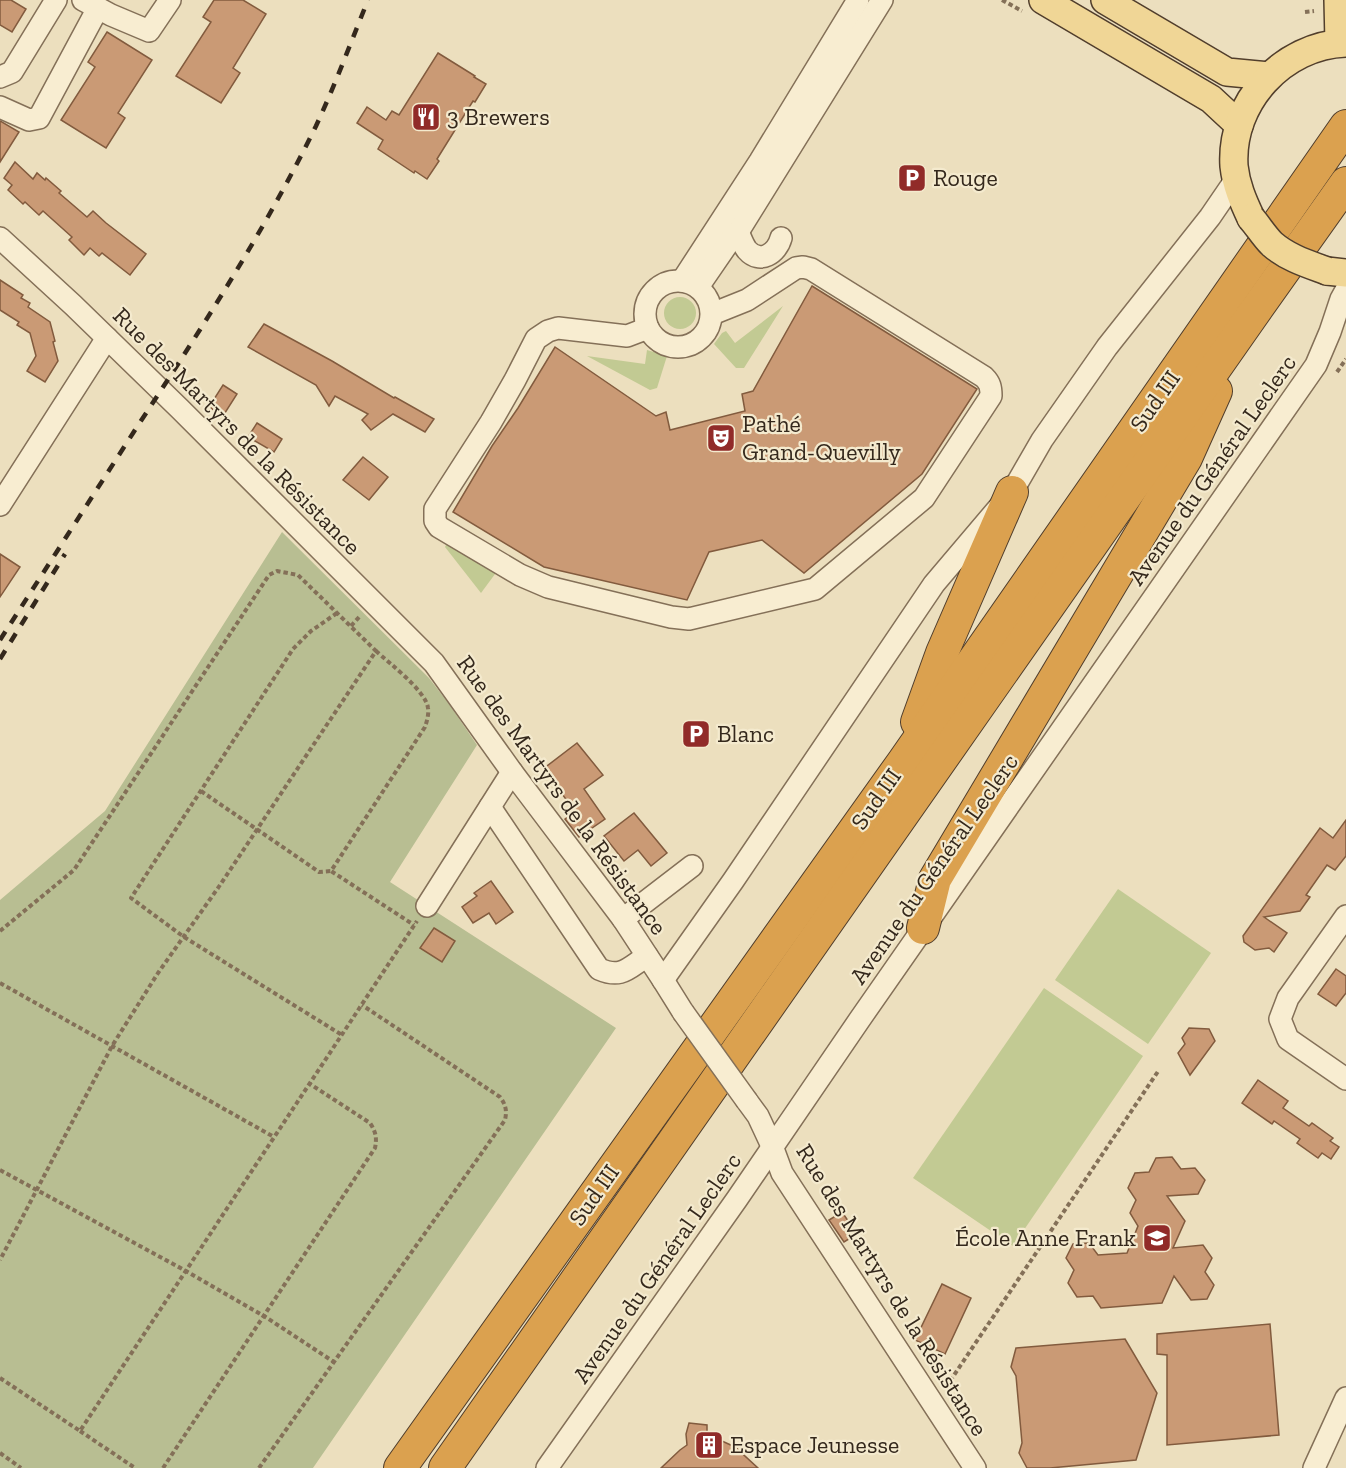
<svg xmlns="http://www.w3.org/2000/svg" width="1346" height="1468" viewBox="0 0 1346 1468" font-family="'Zilla Slab',serif">
<style>
.green{fill:#c2ca93}
.cemetery{fill:#b8be92}
.building{fill:#ca9a75;stroke:#825b3e;stroke-width:1.5}
.lines{fill:none;stroke-linecap:round;stroke-linejoin:round}
.minor-casing{stroke:#847058;stroke-width:24}
.major-casing{stroke:#513e2c;stroke-width:30}
.highway-casing{stroke:#513e2c;stroke-width:34}
.path{stroke:#847058;stroke-width:4;stroke-dasharray:4.5 3;stroke-linecap:butt}
.minor{stroke:#f8edd1;stroke-width:21}
.major{stroke:#f0d696;stroke-width:27}
.highway{stroke:#dba14f;stroke-width:32}
.rail{stroke:#34281c;stroke-width:4.5;stroke-dasharray:10 10;stroke-linecap:butt}
.minor-bridge-casing{stroke:#847058;stroke-width:24;stroke-linecap:butt}
.major-bridge-casing{stroke:#513e2c;stroke-width:30;stroke-linecap:butt}
.minor-bridge{stroke:#f8edd1;stroke-width:21}
.major-bridge{stroke:#f0d696;stroke-width:27}
.labels{text-anchor:middle;stroke-width:4.5;stroke-linejoin:round;paint-order:stroke}
.poi-label{font-size:24px;fill:#34281c;stroke:#f4eace;text-anchor:start}
.street-label{font-size:24px;fill:#34281c;stroke:#f4eace}
</style>
<rect width="100%" height="100%" fill="#ecdfbe"/>
<!-- green -->
<g class="green">
<circle cx="680" cy="313" r="16"/>
<polygon points="783,306 744,368 736,368 714,344 722,333 726,331 735,343"/>
<polygon points="647,350 667,356 657,388 650,390 587,356 645,364"/>
<polygon points="447,543 498,570 481,593 445,547"/>
<polygon points="1118,889 1211,953 1148,1044 1055,980"/>
<polygon points="1044,988 1143,1056 1013,1246 913,1178"/>
</g>
<!-- cemetery -->
<polygon class="cemetery" points="282,532 429,678 449,704 477,745 390,882 616,1028 313,1468 0,1468 0,900 105,811"/>
<!-- building -->
<g class="building">
<polygon points="0,0 11,0 26,9 12,32 0,25"/>
<polygon points="214,0 243,0 266,14 233,68 240,73 221,103 176,76 211,22 203,17"/>
<polygon points="107,32 152,60 118,113 125,118 106,148 61,120 95,67 88,62"/>
<polygon points="438,53 475,76 474,77 486,84 475,102 473,101 437,159 439,161 427,179 415,171 414,173 378,149 383,140 357,123 367,107 386,120 392,111 399,115"/>
<polygon points="0,121 19,132 0,162"/>
<polygon points="15,162 33,179 37,173 45,180 46,178 61,191 59,193 87,217 93,211 106,223 146,254 130,275 102,253 99,256 90,248 84,255 69,240 72,237 43,211 39,215 25,202 23,204 8,190 12,185 4,178"/>
<polygon points="0,280 23,295 21,298 30,303 28,307 50,322 55,341 53,342 58,361 45,382 27,371 36,356 30,333 17,325 19,322 0,310"/>
<polygon points="812,286 977,389 922,474 804,573 762,540 709,552 687,600 544,567 453,512 492,446 518,408 555,347 656,416 666,412 670,430 745,411 742,394 753,391"/>
<polygon points="264,324 332,361 394,398 395,397 434,419 425,432 393,414 371,430 362,420 368,414 335,396 329,406 316,385 248,347"/>
<polygon points="223,385 237,394 223,416 209,407"/>
<polygon points="257,423 282,439 274,452 248,437"/>
<polygon points="363,457 388,477 369,500 343,480"/>
<polygon points="0,554 20,567 0,597"/>
<polygon points="577,743 603,775 584,789 605,819 579,837 565,819 575,811 543,769"/>
<polygon points="634,813 667,853 651,866 638,850 624,861 604,836"/>
<polygon points="1346,820 1346,856 1335,870 1327,865 1306,895 1310,897 1300,911 1264,917 1287,933 1274,952 1269,948 1255,950 1244,942 1243,936 1320,828 1333,838"/>
<polygon points="491,881 513,912 496,924 489,913 473,923 462,907 477,896 474,893"/>
<polygon points="434,928 455,941 442,962 420,948"/>
<polygon points="1336,969 1346,976 1346,993 1336,1006 1318,994"/>
<polygon points="1189,1028 1209,1029 1215,1041 1190,1075 1178,1053 1185,1044 1182,1038"/>
<polygon points="1258,1080 1288,1101 1283,1108 1309,1126 1312,1123 1333,1138 1330,1141 1339,1147 1331,1159 1322,1153 1318,1158 1297,1143 1300,1139 1274,1121 1272,1124 1242,1103"/>
<polygon points="1172,1157 1181,1169 1195,1168 1205,1180 1198,1194 1167,1196 1185,1221 1173,1248 1203,1245 1212,1258 1205,1272 1214,1285 1207,1299 1191,1300 1174,1276 1162,1303 1101,1308 1093,1296 1077,1297 1068,1283 1074,1270 1066,1258 1073,1244 1089,1243 1098,1255 1127,1253 1138,1226 1130,1213 1136,1200 1128,1188 1135,1173 1149,1172 1156,1158"/>
<polygon points="842,1212 857,1234 844,1242 829,1220"/>
<polygon points="942,1284 971,1298 945,1354 915,1340"/>
<polygon points="1270,1324 1279,1435 1167,1445 1167,1355 1157,1354 1157,1334"/>
<polygon points="1125,1339 1157,1393 1136,1460 1050,1468 1027,1468 1019,1453 1022,1443 1016,1376 1011,1367 1016,1348"/>
<polygon points="689,1423 707,1425 707,1439 722,1441 735,1447 758,1468 661,1468 680,1450 687,1445 686,1434"/>
</g>
<g class="lines">
<!-- minor casing -->
<g class="minor-casing">
<g id="minor">
<polyline points="83,0 111,15 149,31 170,0"/>
<polyline points="0,77 12,72 56,0"/>
<polyline points="0,107 29,120 39,118 98,8"/>
<path d="M738,232C741,238 743,245 747,250C760,265 777,253 781,238"/>
<polyline points="0,238 73,305 180,409 434,663 512,772 623,919 663,980 683,1012"/>
<circle cx="678" cy="314" r="33"/>
<polyline points="682,281 760,161 858,0"/>
<polyline points="698,287 731,239 738,232 882,0"/>
<path d="M648,328L627,336L558,328L548,331L536,339L515,380L491,422L435,509V521L439,527L520,575L548,587L671,617L689,619L815,589L924,498L991,396C991,387 990,383 984,377L811,269L803,267L796,268L747,300L712,314"/>
<polyline points="0,505 107,338"/>
<path d="M490,807L599,969C622,979 628,968 647,956"/>
<polyline points="427,906 512,772"/>
<polyline points="1346,916 1288,998 1280,1019 1288,1039 1346,1079"/>
<polyline points="623,919 692,866"/>
<polyline points="663,980 733,881 934,584 1012,492 1042,440 1107,347 1210,217 1236,179"/>
<polyline points="747,1101 758,1116 772,1146 782,1173 975,1468"/>
<polyline points="547,1468 737,1199 860,1019 1316,365 1330,332 1341,299 1346,290"/>
<polyline points="1314,1468 1346,1398"/>
</g>
</g>
<!-- major casing -->
<g class="major-casing">
<g id="major">
<polyline points="1043,0 1211,99 1239,125"/>
<polyline points="1105,0 1227,72 1269,76"/>
<polyline points="1338,0 1339,43"/>
<path d="M1251,218C1243,201 1236,185 1234,166C1230,102 1283,45 1346,43"/>
<polyline points="1327,271 1346,273"/>
</g>
</g>
<!-- highway casing -->
<g class="highway-casing">
<g id="highway">
<polyline points="917,722 942,653 1012,492"/>
<polyline points="923,928 935,879 1186,458 1216,391"/>
<polyline points="400,1468 903,762 1346,126"/>
<polyline points="445,1468 1251,317 1346,183"/>
</g>
</g>
<!-- path -->
<g class="path">
<polyline points="1002,0 1022,11"/>
<polyline points="1305,12 1314,11"/>
<polyline points="1337,372 1346,359"/>
<polyline points="337,613 311,631 293,649 131,898 184,937 342,1035"/>
<polyline points="351,626 361,615"/>
<path d="M376,651C389,663 426,691 428,708C429,714 427,721 425,727L331,871L414,925"/>
<polyline points="201,791 319,872 331,871"/>
<polyline points="0,931 74,870 269,575 277,571 298,575 376,651 218,888 158,973 112,1046 0,1260"/>
<polyline points="0,983 274,1137"/>
<polyline points="0,1170 186,1271 264,1316 334,1362"/>
<polyline points="0,1378 80,1431 417,921"/>
<polyline points="946,1387 1159,1070"/>
<polyline points="80,1431 135,1468"/>
<polyline points="0,1453 21,1468"/>
<path d="M163,1468L375,1148C377,1138 376,1132 370,1123L310,1084"/>
<path d="M259,1468L505,1120C507,1111 506,1105 500,1097L362,1005"/>
</g>
<!-- minor -->
<use href="#minor" class="minor"/>
<!-- major -->
<use href="#major" class="major"/>
<!-- highway -->
<use href="#highway" class="highway"/>
<!-- rail -->
<g class="rail">
<path d="M0,640C45,570 90,500 135,430C200,331 264,232 316,126C335,85 351,42 368,0"/>
<polyline points="0,659 65,554"/>
</g>
<!-- minor-bridge casing -->
<g class="minor-bridge-casing">
<polyline id="minor-bridge" points="683,1012 747,1101"/>
</g>
<!-- major-bridge casing -->
<g class="major-bridge-casing">
<path id="major-bridge" d="M1251,218C1258,226 1264,236 1272,244C1288,258 1308,264 1327,271"/>
</g>
<!-- minor-bridge -->
<use href="#minor-bridge" class="minor-bridge"/>
<!-- major-bridge -->
<use href="#major-bridge" class="major-bridge"/>
</g>
<!-- icons -->
<defs>
<g id="restaurant-square" transform="scale(1.5)"><rect x="-9" y="-9" width="18" height="18" rx="4" fill="#912b29" stroke="#f4eace"/><path d="M-5-6h1v4h1v-4h1v4h1v-4h1v5L-1.5 .5V6h-2V.5L-5-1ZM5-6V6H3V1.5H1.5Q1.5-4 5-6Z" fill="#fff"/></g>
<g id="parking-square" transform="scale(1.5)"><rect x="-9" y="-9" width="18" height="18" rx="4" fill="#912b29" stroke="#f4eace"/><path d="M-3.5-5.5H1a3.5 3.5 0 0 1 0 7H-1V5.5H-3.5ZM-1-3.4V-.6H.8a1.4 1.4 0 0 0 0-2.8Z" fill="#fff"/></g>
<g id="theatre-square" transform="scale(1.5)"><rect x="-9" y="-9" width="18" height="18" rx="4" fill="#912b29" stroke="#f4eace"/><path d="M-5-5.5Q0-4 5-5.5V0Q5 5 0 6Q-5 5-5 0ZM-3.3-2.5H-1v1.5H-3.3ZM1-2.5H3.3v1.5H1ZM-2.8 1Q0 5.5 2.8 1Z" fill="#fff"/></g>
<g id="school-square" transform="scale(1.5)"><rect x="-9" y="-9" width="18" height="18" rx="4" fill="#912b29" stroke="#f4eace"/><path d="M0-5L7-2L0 1L-7-2ZM-4 1L0 2.5L4 1V4Q0 6-4 4Z" fill="#fff"/></g>
<g id="building-square" transform="scale(1.5)"><rect x="-9" y="-9" width="18" height="18" rx="4" fill="#912b29" stroke="#f4eace"/><path d="M-4-6H4V6H1V3H-1V6H-4ZM-2.5-4.3h1.7v1.8h-1.7ZM.8-4.3h1.7v1.8H.8ZM-2.5-1h1.7V.8h-1.7ZM.8-1h1.7V.8H.8Z" fill="#fff"/></g>
</defs>
<g fill-rule="evenodd">
<use href="#restaurant-square" x="426" y="117"/>
<use href="#parking-square" x="912" y="178"/>
<use href="#theatre-square" x="721" y="438"/>
<use href="#parking-square" x="696" y="734"/>
<use href="#school-square" x="1157" y="1238"/>
<use href="#building-square" x="709" y="1445"/>
</g>
<g class="labels">
<!-- poi labels -->
<g class="poi-label">
<text x="447" y="125">3 Brewers</text>
<text x="933" y="186">Rouge</text>
<text x="742" y="432">Pathé<tspan x="742" dy="28">Grand-Quevilly</tspan></text>
<text x="717" y="742">Blanc</text>
<text x="1136" y="1246" text-anchor="end">École Anne Frank</text>
<text x="730" y="1453">Espace Jeunesse</text>
</g>
<!-- street labels -->
<g class="street-label">
<text transform="translate(1155 401) rotate(-55)" y="8">Sud III</text>
<text transform="translate(237 431) rotate(45)" y="8">Rue des Martyrs de la Résistance</text>
<text transform="translate(1212 470) rotate(-55)" y="8">Avenue du Général Leclerc</text>
<text transform="translate(562 795) rotate(54)" y="8">Rue des Martyrs de la Résistance</text>
<text transform="translate(876 799) rotate(-55)" y="8">Sud III</text>
<text transform="translate(934 869) rotate(-55)" y="8">Avenue du Général Leclerc</text>
<text transform="translate(594 1195) rotate(-55)" y="8">Sud III</text>
<text transform="translate(657 1268) rotate(-55)" y="8">Avenue du Général Leclerc</text>
<text transform="translate(892 1290) rotate(58)" y="8">Rue des Martyrs de la Résistance</text>
</g>
</g>
</svg>
